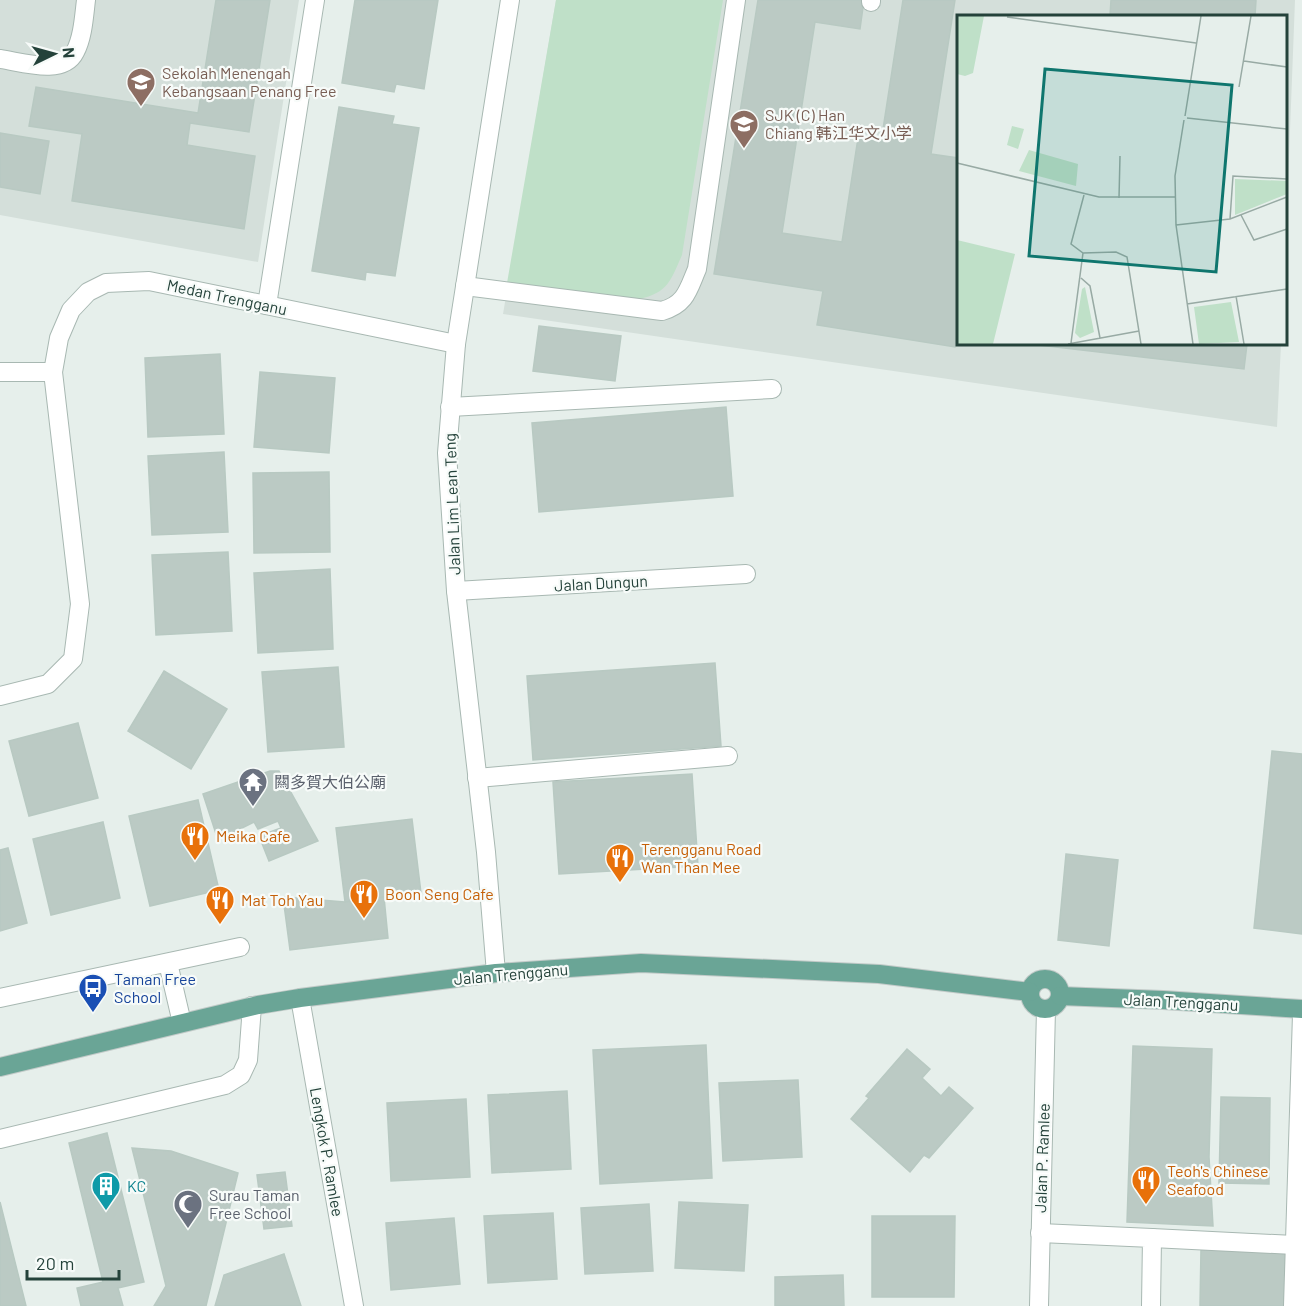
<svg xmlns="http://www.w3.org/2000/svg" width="1302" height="1306" viewBox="0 0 1302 1306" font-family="Barlow,'Noto Sans SC',sans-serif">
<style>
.built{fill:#d4dfda}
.park{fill:#bfe0c8}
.building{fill:#bbcac4;stroke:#b8c9c2;stroke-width:1.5}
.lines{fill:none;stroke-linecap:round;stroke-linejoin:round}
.minor-casing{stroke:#a8b8b2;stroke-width:20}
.major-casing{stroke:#c2cac8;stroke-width:20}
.minor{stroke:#fff;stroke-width:18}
.major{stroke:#6aa596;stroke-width:18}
.labels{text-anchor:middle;stroke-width:4.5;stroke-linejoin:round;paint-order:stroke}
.education-label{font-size:16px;fill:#785e54;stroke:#f7fbf9;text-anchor:start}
.street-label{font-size:16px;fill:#24423a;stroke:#f7fbf9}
.worship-label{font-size:16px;fill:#5b616d;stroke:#f7fbf9;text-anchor:start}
.food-label{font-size:16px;fill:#c56008;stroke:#f7fbf9;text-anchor:start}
.transit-label{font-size:16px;fill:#164399;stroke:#f7fbf9;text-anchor:start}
.culture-label{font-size:16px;fill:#0d838f;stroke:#f7fbf9;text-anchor:start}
.inset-road{fill:none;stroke:#98aaa4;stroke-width:1.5}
.view{fill:#0f766e;fill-opacity:0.15;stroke:#0f766e;stroke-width:3}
.inset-edge{fill:none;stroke:#24423a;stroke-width:3}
</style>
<rect width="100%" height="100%" fill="#e6efeb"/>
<!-- built -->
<g class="built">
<polygon points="0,0 299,0 258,262 0,215"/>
<polygon points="556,0 1295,0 1286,235 1286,16 958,16 958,344 1281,344 1277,427 503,314"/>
</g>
<!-- park -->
<path class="park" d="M556,0H723L682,255C671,280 668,293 639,299L507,283Z"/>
<!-- building -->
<g class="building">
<polygon points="216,0 270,0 249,132 190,123 187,145 255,156 244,229 72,201 82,134 29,126 36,87 198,113"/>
<polygon points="355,0 438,0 424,89 396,84 394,92 342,83"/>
<polygon points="758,0 864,0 860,29 815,22 782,233 842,242 858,138 881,142 903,0 955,0 931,154 958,158 958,324 955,347 817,325 823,291 714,274"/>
<polygon points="1111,0 1256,0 1255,16 1110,16"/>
<polygon points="339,107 394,116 392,124 419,128 395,276 366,272 365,280 312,271"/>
<polygon points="0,133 49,141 40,194 0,187"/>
<polygon points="539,326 621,336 615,381 533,371"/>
<polygon points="1030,344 1247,344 1244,369"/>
<polygon points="220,354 224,434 148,437 145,358"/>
<polygon points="260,372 335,378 329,453 254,447"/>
<polygon points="726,407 733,496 539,512 532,423"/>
<polygon points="224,452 228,532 152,535 148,456"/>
<polygon points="329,472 330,552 254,553 253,473"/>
<polygon points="228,552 232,631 156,635 152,555"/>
<polygon points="330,569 333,649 258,653 254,573"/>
<polygon points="715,663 721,746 533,760 527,676"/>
<polygon points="338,667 344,747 268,752 262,672"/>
<polygon points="164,671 227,709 191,769 128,731"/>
<polygon points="78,723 98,798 29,816 9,741"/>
<polygon points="1272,751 1302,754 1302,934 1254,928"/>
<polygon points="270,771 279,771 318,841 269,861 259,836 281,828 278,821 258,829 254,822 218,840 203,794"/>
<polygon points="692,774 698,866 559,874 553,782"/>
<polygon points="198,800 219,890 150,906 129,816"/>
<polygon points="412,819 421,893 345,902 336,828"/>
<polygon points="103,822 120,898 51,915 33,839"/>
<polygon points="8,848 27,923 0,931 0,850"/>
<polygon points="1066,854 1118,860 1109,946 1058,940"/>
<polygon points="283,897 345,902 384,897 388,938 290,950"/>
<polygon points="706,1045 712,1178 600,1184 593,1050"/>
<polygon points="1133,1046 1212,1049 1209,1157 1213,1226 1127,1222"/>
<polygon points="907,1049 930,1069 922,1078 941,1096 949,1087 973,1108 929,1158 924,1155 910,1172 851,1119 869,1098 866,1096"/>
<polygon points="798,1080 802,1157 723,1161 719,1083"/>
<polygon points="567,1091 571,1169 492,1173 488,1095"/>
<polygon points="1221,1097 1270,1098 1269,1184 1219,1183"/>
<polygon points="466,1099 470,1177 391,1181 387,1103"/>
<polygon points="107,1133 144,1282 118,1288 123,1306 81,1306 77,1288 103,1282 69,1143"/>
<polygon points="132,1148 171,1151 238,1173 206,1306 154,1306 166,1286"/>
<polygon points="285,1172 292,1226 264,1229 257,1175"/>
<polygon points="0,1202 26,1306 0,1306"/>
<polygon points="679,1202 748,1205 744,1271 675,1268"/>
<polygon points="649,1204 653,1271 585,1274 581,1208"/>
<polygon points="553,1213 557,1279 488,1283 484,1216"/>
<polygon points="872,1216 955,1216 954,1297 872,1297"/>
<polygon points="454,1218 460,1284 391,1290 386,1223"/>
<polygon points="1201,1249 1287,1251 1285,1306 1200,1306"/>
<polygon points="284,1254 301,1306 215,1306 224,1275"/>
<polygon points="843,1275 844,1306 775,1306 775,1277"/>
</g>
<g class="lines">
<!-- minor casing -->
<g class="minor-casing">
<g id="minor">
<polyline points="871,2 871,0"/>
<path d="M0,59C22,62 63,76 75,52C83,37 84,16 86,0"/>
<path d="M465,286L662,311C686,304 688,290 697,269L736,0"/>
<polyline points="267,305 315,0"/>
<polyline points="0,372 53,372"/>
<polyline points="450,407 772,389"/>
<polyline points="456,591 746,574"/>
<polyline points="0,696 48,684 73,659 80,604 53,372 59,338 71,310 88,292 106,283 149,281 456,344"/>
<polyline points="477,778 728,756"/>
<polyline points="168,963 182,1023"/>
<polyline points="496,973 486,852 456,591 447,453 456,344 510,0"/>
<polyline points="0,998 240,947"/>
<polyline points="300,998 354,1306"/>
<polyline points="0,1139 225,1085 241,1075 248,1060 252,1006"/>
<polyline points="1040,1233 1152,1238 1151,1306"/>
<polyline points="1152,1238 1294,1245"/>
<polyline points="1039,1306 1046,1009"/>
<polyline points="1293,1306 1302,1014"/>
</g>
</g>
<!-- major casing -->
<g class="major-casing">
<g id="major">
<circle cx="1045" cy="994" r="15"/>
<polyline points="1060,996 1163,1000 1302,1009"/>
<polyline points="0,1067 258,1005 300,998 496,973 641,963 879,974 1030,992"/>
</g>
</g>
<!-- minor -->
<use href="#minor" class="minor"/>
<!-- major -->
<use href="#major" class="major"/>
</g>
<!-- icons -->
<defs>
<g id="school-pin" transform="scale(1.5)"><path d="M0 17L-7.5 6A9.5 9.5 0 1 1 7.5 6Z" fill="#8d6e63" stroke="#f7fbf9"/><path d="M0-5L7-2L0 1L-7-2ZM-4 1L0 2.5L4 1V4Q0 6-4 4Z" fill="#fff"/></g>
<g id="temple-pin" transform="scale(1.5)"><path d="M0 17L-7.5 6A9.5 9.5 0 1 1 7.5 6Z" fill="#6b7280" stroke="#f7fbf9"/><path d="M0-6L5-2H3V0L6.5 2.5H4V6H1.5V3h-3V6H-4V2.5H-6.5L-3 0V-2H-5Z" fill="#fff"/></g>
<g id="restaurant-pin" transform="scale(1.5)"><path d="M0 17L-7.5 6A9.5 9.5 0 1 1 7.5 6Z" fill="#e8710a" stroke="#f7fbf9"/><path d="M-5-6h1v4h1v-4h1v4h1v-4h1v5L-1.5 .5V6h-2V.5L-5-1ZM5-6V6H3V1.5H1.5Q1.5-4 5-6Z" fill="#fff"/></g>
<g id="bus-pin" transform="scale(1.5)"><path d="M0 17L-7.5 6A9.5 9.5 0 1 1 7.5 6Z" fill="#1a4fb4" stroke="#f7fbf9"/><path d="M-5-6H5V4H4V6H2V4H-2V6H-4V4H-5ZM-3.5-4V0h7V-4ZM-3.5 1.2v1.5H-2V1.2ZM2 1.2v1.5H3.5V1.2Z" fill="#fff"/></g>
<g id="building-pin" transform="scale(1.5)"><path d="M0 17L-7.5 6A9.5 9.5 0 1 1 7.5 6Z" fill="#0f9aa8" stroke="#f7fbf9"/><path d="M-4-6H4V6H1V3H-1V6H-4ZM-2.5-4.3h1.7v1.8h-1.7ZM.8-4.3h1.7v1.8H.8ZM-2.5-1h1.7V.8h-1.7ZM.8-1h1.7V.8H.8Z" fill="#fff"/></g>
<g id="mosque-pin" transform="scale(1.5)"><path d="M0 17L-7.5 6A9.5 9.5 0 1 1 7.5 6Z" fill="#6b7280" stroke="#f7fbf9"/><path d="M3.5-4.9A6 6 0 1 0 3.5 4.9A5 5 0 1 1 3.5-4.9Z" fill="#fff"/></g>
</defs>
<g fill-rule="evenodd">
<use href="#school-pin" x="141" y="82"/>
<use href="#school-pin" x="744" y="124"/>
<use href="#temple-pin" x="253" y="782"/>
<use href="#restaurant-pin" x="195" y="836"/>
<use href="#restaurant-pin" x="620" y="858"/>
<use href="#restaurant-pin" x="364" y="894"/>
<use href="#restaurant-pin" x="220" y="900"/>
<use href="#bus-pin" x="93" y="988"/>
<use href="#restaurant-pin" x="1146" y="1180"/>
<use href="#building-pin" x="106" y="1186"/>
<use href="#mosque-pin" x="188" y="1204"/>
</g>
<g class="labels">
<!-- education labels -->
<g class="education-label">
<text x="162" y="79">Sekolah Menengah<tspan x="162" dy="18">Kebangsaan Penang Free</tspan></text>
<text x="765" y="121">SJK (C) Han<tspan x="765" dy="18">Chiang 韩江华文小学</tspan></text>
</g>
<!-- street labels -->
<g class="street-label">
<text transform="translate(227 297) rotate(12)" y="6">Medan Trengganu</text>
<text transform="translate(452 504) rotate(-92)" y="6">Jalan Lim Lean Teng</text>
<text transform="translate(601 583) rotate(-3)" y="6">Jalan Dungun</text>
<text transform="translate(511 974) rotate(-5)" y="6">Jalan Trengganu</text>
<text transform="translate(1181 1002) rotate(3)" y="6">Jalan Trengganu</text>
<text transform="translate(327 1152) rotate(80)" y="6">Lengkok P. Ramlee</text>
<text transform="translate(1042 1158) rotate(-88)" y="6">Jalan P. Ramlee</text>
</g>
<!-- worship labels -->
<g class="worship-label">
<text x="274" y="788">闗多賀大伯公廟</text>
<text x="209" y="1201">Surau Taman<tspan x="209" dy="18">Free School</tspan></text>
</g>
<!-- food labels -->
<g class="food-label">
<text x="216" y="842">Meika Cafe</text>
<text x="641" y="855">Terengganu Road<tspan x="641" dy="18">Wan Than Mee</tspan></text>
<text x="385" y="900">Boon Seng Cafe</text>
<text x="241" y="906">Mat Toh Yau</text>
<text x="1167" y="1177">Teoh's Chinese<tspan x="1167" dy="18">Seafood</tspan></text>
</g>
<!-- transit labels -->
<g class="transit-label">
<text x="114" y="985">Taman Free<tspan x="114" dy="18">School</tspan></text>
</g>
<!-- culture labels -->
<g class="culture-label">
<text x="127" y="1192">KC</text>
</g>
</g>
<!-- overview -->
<g transform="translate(957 15)">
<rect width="330" height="330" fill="#e6efeb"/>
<path d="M0,1H27L16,58L8,61L0,59ZM55,111L67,114L61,134L50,130ZM72,135L121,149L119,171L62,156ZM278,164L330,166V179L278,200ZM0,225L58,239L36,329H0ZM128,272L137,317L123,323L118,318L125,274ZM274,287L282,327L242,329L237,292Z" fill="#bfe0c8"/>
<path class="inset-road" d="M50,2L239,28M287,46L330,52M282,72L294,1M228,101L244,1M230,103L330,114M227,105L218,161L219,210L236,329M0,148L142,182H218M127,180L114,229L126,238L159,237L170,242L184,329M162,183L163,141M284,200L297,225L330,214M273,204L276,161L330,164M219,210L273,204L330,182M124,263L133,271L143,323M279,281L287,329M230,289L330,274M114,328L126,238M111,329L182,316"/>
<path class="view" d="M88,54L275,70L259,257L72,241Z"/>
<rect width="330" height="330" class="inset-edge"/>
</g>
<!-- north arrow -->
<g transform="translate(54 54) rotate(85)" stroke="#f7fbf9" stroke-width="4.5" paint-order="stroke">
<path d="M0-4.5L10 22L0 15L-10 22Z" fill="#24423a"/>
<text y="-9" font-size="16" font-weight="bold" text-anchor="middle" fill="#24423a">N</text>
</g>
<!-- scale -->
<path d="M27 1270v9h92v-9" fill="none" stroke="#24423a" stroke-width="3"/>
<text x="36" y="1270" font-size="18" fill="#24423a" stroke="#f7fbf9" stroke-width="4.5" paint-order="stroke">20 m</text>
</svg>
